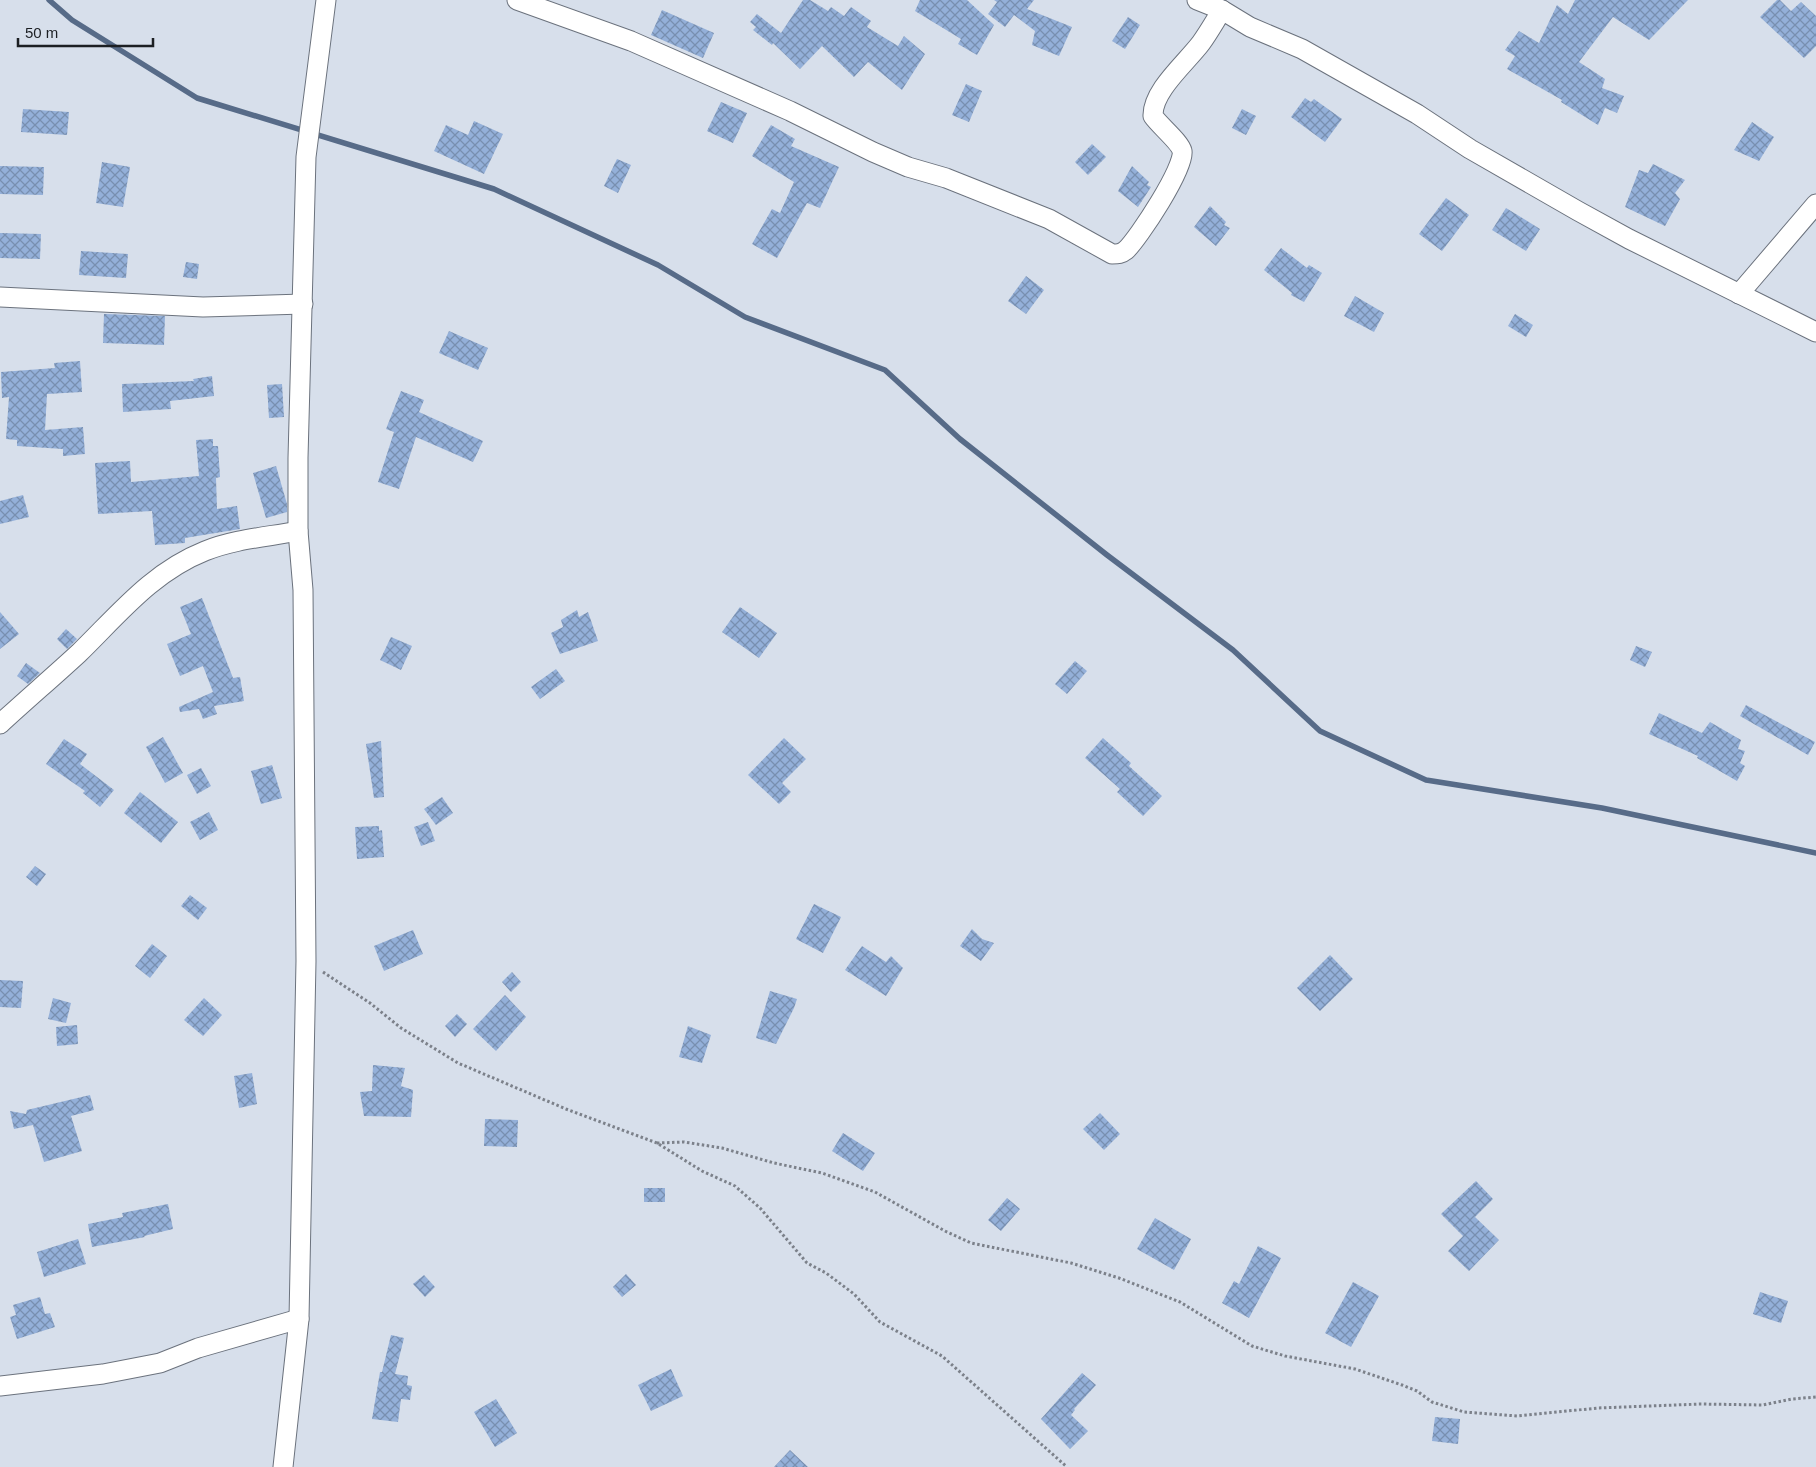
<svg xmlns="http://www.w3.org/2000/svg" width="1816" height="1467" viewBox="0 0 1816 1467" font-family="Arial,sans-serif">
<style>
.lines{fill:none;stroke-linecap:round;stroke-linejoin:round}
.stream{stroke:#576b88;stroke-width:5.5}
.building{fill:url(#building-cross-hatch)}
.minor-casing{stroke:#6b727d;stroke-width:21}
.path{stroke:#7c818a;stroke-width:3;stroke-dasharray:2.5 2.5;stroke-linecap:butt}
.minor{stroke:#fff;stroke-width:19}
</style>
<defs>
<pattern id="building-cross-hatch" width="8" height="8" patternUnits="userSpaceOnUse" patternTransform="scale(1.25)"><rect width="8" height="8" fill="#94b0d9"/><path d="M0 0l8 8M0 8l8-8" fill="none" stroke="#788fb0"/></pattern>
</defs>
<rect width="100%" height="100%" fill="#d7dfeb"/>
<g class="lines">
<!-- stream -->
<polyline class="stream" points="49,0 72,20 197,98 494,189 658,265 745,317 885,370 960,439 1107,555 1233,650 1320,731 1426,780 1602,808 1816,853"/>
</g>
<!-- building -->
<g class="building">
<polygon points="803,0 810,0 828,11 831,7 844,16 851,7 871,21 867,27 898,46 904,36 925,54 902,90 868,62 854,77 822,46 800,69 773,43 772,45 753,30 756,27 750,22 757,14 781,33"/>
<polygon points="920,0 967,0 994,25 977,55 958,44 961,39 915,11"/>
<polygon points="994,0 1034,0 1027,9 1072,27 1059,56 1032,45 1035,31 1014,15 1005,27 988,14 997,2"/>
<polygon points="1575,0 1688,0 1649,40 1613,17 1579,62 1605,79 1602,88 1624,96 1617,113 1605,108 1598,125 1561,102 1562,100 1507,69 1515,56 1505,50 1519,31 1539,43 1557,5 1568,14"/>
<polygon points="1777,0 1780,0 1791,11 1801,2 1816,16 1816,46 1804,58 1760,17"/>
<polygon points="662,10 714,33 703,58 651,35"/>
<polygon points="1128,17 1140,25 1125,49 1112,41"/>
<polygon points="966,84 982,91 969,122 952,115"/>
<polygon points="1305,98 1311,102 1314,99 1342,119 1325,142 1291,117"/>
<polygon points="721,102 747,113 733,143 707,131"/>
<polygon points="23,109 69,112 67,135 21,132"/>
<polygon points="1242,109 1256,116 1246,135 1232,128"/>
<polygon points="474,121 503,134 484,174 434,151 446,125 468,135"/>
<polygon points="1752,122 1774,137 1759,161 1734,150"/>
<polygon points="771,125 795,139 791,146 839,167 820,208 807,203 777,258 752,244 772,209 780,213 794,182 752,156"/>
<polygon points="1092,144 1106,157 1088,175 1075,162"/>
<polygon points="617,159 631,165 618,193 604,186"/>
<polygon points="102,162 130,167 123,207 96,203"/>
<polygon points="1653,164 1685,180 1675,193 1680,199 1665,226 1625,207 1639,170 1648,173"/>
<polygon points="0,166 44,167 43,195 0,194"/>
<polygon points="1132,166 1149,182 1147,185 1151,187 1138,207 1118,191"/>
<polygon points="1446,198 1469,215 1442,251 1419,234"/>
<polygon points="1210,206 1226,222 1224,225 1230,228 1216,246 1194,227"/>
<polygon points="1506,208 1540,229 1526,251 1492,230"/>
<polygon points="0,233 41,234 40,259 0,258"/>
<polygon points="1281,248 1307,268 1309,265 1322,273 1304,302 1291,295 1292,293 1264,270"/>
<polygon points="81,251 128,254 126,278 79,275"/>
<polygon points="186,262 199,264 197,279 183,277"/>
<polygon points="1026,276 1044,290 1026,314 1008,301"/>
<polygon points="1355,296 1384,313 1374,332 1344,316"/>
<polygon points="104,314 165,316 164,345 103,343"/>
<polygon points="1515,314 1533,325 1526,337 1508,326"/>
<polygon points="449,331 488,348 478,370 439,353"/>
<polygon points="80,361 82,392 47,394 45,430 83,427 85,454 63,456 63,449 17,446 17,440 6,439 9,397 2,398 1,372 55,368 54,363"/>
<polygon points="212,376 214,396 170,401 171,409 123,412 122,384 194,381 193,379"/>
<polygon points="282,384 284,417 269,418 267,385"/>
<polygon points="401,391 424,400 419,412 483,441 473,462 416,437 399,489 378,482 394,432 386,429"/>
<polygon points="213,439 213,446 218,446 220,477 216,478 217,509 237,506 240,529 185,538 185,543 155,545 152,511 98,514 95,463 130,461 131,482 199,476 196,440"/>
<polygon points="276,466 287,504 287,512 266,518 253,473"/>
<polygon points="23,495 29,517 0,524 0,501"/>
<polygon points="202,598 233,678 240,677 244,701 214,706 217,714 203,719 199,709 180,712 179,707 213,692 203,666 180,676 167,644 191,634 180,607"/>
<polygon points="740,607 777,633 759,658 722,632"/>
<polygon points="577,610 579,617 588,612 598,641 560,654 551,633 563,627 561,620"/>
<polygon points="0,612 19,634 0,649"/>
<polygon points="66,629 77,639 67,649 57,639"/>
<polygon points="391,637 412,646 401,670 380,660"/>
<polygon points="1636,646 1652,652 1645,667 1630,660"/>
<polygon points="1075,661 1087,671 1067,694 1055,684"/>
<polygon points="26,663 40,673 28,684 17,676"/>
<polygon points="556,669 565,681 540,699 531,687"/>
<polygon points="1746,705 1815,742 1808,755 1740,716"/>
<polygon points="1659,713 1702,733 1710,722 1741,740 1738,749 1745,751 1740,763 1745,766 1737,781 1697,758 1698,756 1649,734"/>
<polygon points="163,737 183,773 165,783 146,747"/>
<polygon points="784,738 806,759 782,783 791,792 779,804 748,775"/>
<polygon points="1103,738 1131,763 1129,766 1162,796 1143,816 1117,792 1120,789 1085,758"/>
<polygon points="64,739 87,754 80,764 114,790 100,807 83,793 85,791 46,764"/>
<polygon points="381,741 384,797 374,798 366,744"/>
<polygon points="272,765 282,798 261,804 251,771"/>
<polygon points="201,768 211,786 197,794 187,775"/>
<polygon points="140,792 178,822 161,843 124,813"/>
<polygon points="442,797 453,813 436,825 424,809"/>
<polygon points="209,812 218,830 200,840 190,822"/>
<polygon points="428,822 435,841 421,846 414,827"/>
<polygon points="379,826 379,831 382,830 384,857 357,859 355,827"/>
<polygon points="35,866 46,874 37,886 26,877"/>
<polygon points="190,895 207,908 198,920 181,906"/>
<polygon points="814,904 841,917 823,953 796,939"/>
<polygon points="972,929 982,939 994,943 981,961 960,946"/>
<polygon points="413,930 423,954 384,971 374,946"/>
<polygon points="152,944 167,956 150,978 135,966"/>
<polygon points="862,946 886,962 891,956 903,968 886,996 845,970"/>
<polygon points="1330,955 1353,979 1320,1011 1297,988"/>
<polygon points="512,972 521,982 511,992 502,982"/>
<polygon points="0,980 23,981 21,1008 0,1007"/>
<polygon points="770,991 797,999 794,1008 776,1044 756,1038"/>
<polygon points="505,995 526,1017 496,1051 473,1029"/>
<polygon points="53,998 71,1003 66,1023 48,1019"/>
<polygon points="204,998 222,1015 203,1036 184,1020"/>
<polygon points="457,1014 467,1024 455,1037 445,1026"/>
<polygon points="77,1025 78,1044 57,1046 56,1027"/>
<polygon points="688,1026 711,1035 702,1063 679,1057"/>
<polygon points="373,1065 405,1068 401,1086 413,1090 411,1117 364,1116 360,1092 372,1091"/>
<polygon points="252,1073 257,1104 239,1108 234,1076"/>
<polygon points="90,1095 94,1110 71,1116 82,1151 44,1162 33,1125 14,1129 10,1111 26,1114 27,1110"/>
<polygon points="1100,1113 1120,1134 1104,1150 1083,1129"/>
<polygon points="485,1119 518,1120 517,1147 484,1146"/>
<polygon points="843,1133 875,1153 863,1171 832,1151"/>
<polygon points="1476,1181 1493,1199 1475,1217 1499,1240 1469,1271 1448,1251 1463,1236 1441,1214"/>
<rect x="644" y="1188" width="21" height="14"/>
<polygon points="1007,1198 1020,1209 1001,1231 988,1220"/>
<polygon points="168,1204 173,1229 144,1236 145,1237 92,1247 88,1224 123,1217 122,1213"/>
<polygon points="1155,1218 1191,1239 1174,1270 1137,1249"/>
<polygon points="78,1239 86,1264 44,1277 37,1252"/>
<polygon points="1258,1246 1281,1258 1249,1318 1222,1303 1234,1281 1239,1284"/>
<polygon points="626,1274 636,1285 622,1297 613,1287"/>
<polygon points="424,1275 435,1287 425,1297 413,1284"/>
<polygon points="1353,1282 1379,1296 1351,1347 1325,1333"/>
<polygon points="1760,1292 1788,1301 1781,1323 1753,1314"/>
<polygon points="40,1297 45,1314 50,1313 55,1327 17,1339 10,1317 16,1315 13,1305"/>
<polygon points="391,1335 404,1338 395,1374 408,1376 407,1385 412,1386 410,1400 401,1399 398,1422 372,1419 380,1372 382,1372"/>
<polygon points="671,1369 683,1396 651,1411 638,1385"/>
<polygon points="1082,1373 1096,1385 1074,1409 1075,1410 1071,1415 1088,1431 1070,1449 1041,1419"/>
<polygon points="496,1399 517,1433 495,1447 474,1412"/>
<polygon points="1435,1417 1460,1419 1458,1444 1432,1441"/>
<polygon points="790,1450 808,1467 774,1467"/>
</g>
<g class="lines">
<!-- minor casing -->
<g class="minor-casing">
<g id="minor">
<path d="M517,0L631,41L790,111L873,152L908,167L946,178L1049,219L1112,254C1118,254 1121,254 1126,250C1138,239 1186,166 1182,151C1180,142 1159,125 1153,116C1152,91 1186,63 1201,43C1209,32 1215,21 1222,10"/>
<polyline points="1197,0 1222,10 1250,27 1302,49 1417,114 1470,149 1578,211 1629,239 1816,332"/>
<polyline points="1739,294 1816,204"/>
<polyline points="0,297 203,307 303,304"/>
<path d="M0,724C26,700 53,677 79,653C118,615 152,572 205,551C235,539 267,537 298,531"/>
<polyline points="0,1386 103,1374 160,1363 198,1348 299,1319"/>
<polyline points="283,1467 299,1319 306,961 303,590 298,531 298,458 306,157 326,0"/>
</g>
</g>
<!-- path -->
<g class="path">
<polyline points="323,972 370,1003 401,1028 458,1063 566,1109 657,1143 702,1171 735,1186 760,1208 807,1263 826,1273 854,1294 880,1322 942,1356 1067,1467"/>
<polyline points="657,1143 684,1142 722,1148 774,1163 822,1173 875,1192 945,1231 971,1243 1071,1263 1119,1278 1180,1302 1252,1346 1285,1356 1355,1369 1402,1385 1417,1391 1432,1402 1464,1412 1517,1416 1598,1408 1701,1404 1763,1405 1792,1399 1816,1397"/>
</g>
<!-- minor -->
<use href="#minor" class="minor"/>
</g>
<!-- scale -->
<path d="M18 38v8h135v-8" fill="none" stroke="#1c1f23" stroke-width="2.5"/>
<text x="25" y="38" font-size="15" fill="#1c1f23" stroke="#d7dfeb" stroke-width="4" paint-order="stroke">50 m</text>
</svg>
